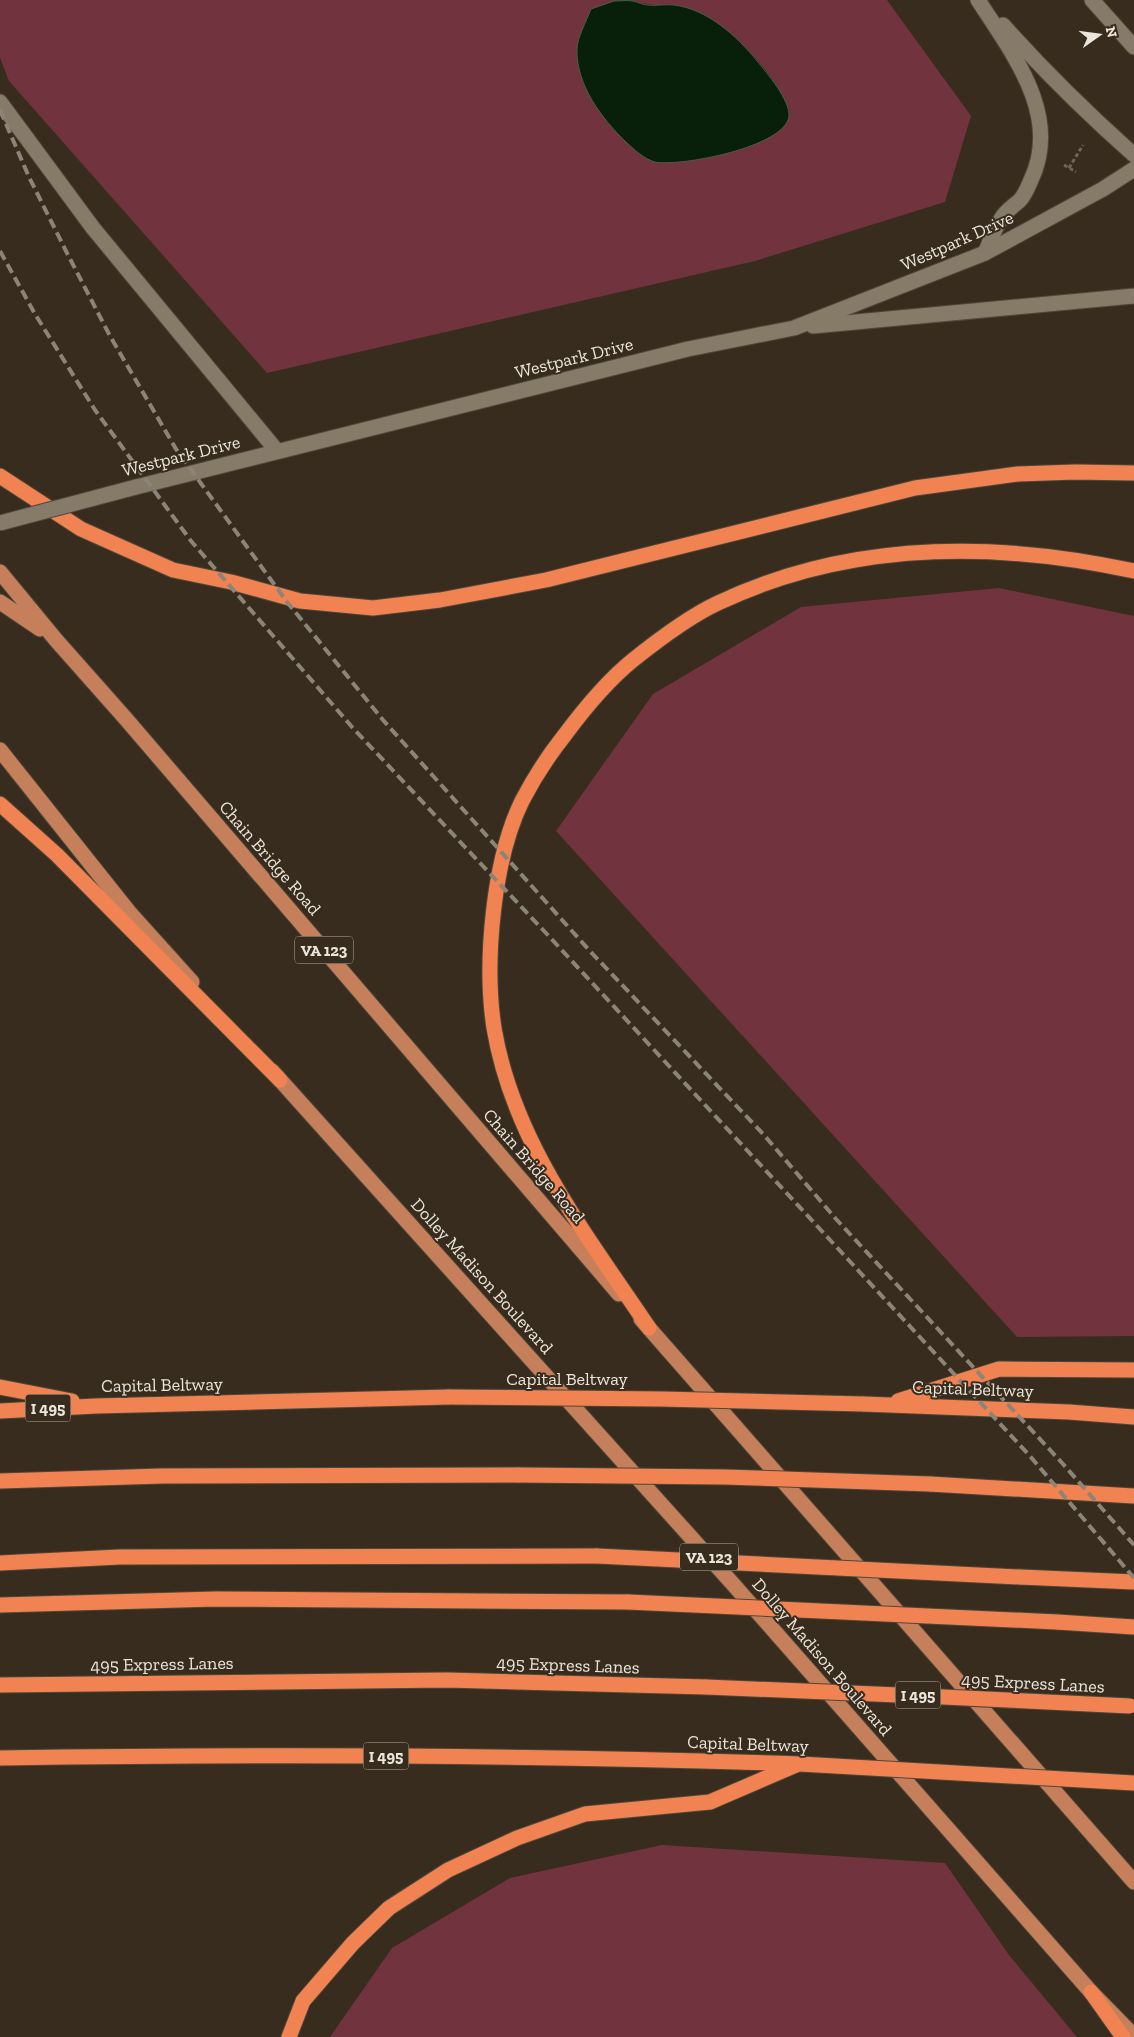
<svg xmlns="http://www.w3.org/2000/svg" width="1134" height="2037" viewBox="0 0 1134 2037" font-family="'Zilla Slab',serif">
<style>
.green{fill:#71333e;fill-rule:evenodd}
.water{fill:#082009;stroke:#4c5b48}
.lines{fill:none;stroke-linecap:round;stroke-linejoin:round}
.minor-casing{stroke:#4f4739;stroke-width:17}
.major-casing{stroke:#4f4739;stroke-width:17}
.highway-casing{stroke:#4f4739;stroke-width:17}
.path{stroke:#6e6557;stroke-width:3;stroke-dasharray:4 2.5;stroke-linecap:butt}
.minor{stroke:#867a69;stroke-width:15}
.major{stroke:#c67f5b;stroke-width:15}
.highway{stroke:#f08351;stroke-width:15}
.rail{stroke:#8c8477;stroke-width:4;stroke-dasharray:10 5;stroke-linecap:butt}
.minor-bridge-casing{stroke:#4f4739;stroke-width:17;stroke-linecap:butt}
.highway-bridge-casing{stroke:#4f4739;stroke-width:17;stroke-linecap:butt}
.minor-bridge{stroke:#867a69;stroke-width:15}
.highway-bridge{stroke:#f08351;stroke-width:15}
.labels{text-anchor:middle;stroke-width:4;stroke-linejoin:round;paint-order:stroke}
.shield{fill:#372c1d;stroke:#b5aea2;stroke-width:1}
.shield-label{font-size:16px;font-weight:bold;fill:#ebe5db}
.street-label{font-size:18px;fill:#ebe5db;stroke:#372c1d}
</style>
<rect width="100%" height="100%" fill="#372c1d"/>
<!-- green -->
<g class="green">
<path d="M0,0H887L971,116L945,202L755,261L267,373L9,81L0,58ZM632,1C654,7 675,4 696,11C726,22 797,90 786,124L577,46L583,31Z"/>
<polygon points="999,588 1134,616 1134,1336 1017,1337 556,831 653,694 801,607"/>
<polygon points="662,1845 945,1863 1009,1955 1077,2037 330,2037 392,1948 510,1878"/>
</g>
<!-- water -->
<path class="water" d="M614,1C620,1 627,0 633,1C638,2 643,5 648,5C656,6 665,4 674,5C707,9 737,36 757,61C767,73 790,100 789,116C786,147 680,167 655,162C644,159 635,150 627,143C602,119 576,85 577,49C577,38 587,20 591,9Z"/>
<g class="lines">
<!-- minor casing -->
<g class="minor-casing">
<g id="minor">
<path d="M978,0C1012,53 1062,115 1031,180C1028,187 1025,195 1020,200C1014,206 1005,211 1001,219C994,229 990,242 985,253"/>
<polyline points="1092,0 1134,47"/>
<path d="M1003,25C1044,71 1088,114 1134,155"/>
<polyline points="0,102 93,228 277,451"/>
<polyline points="813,326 1134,296"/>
<polyline points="136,487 688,349 794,328 985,253 1103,189 1134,169"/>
</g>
</g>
<!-- major casing -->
<g class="major-casing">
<g id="major">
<polyline points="0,572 56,640 126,719 619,1294"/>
<polyline points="0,602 40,629"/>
<polyline points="0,750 129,912 192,982"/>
<polyline points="272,1071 732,1583 1091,1992 1134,2036"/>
<polyline points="641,1319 1134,1882"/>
</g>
</g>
<!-- highway casing -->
<g class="highway-casing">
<g id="highway">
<polyline points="0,476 81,529 173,570 231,582 300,601 373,608 440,600 546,580 915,488 1018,474 1075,472 1134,473"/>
<polyline points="0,804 57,855 280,1080"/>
<path d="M649,1328C586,1234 513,1142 494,1028C484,963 493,860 522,801C534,778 548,756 564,736C584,709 607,681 633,660C658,640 690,616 718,603C849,541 995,541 1134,571"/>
<polyline points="0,1387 72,1401"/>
<polyline points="898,1401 999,1369 1134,1370"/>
<polyline points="863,1404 1069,1412 1134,1417"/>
<polyline points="0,1411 96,1406 449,1397"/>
<polyline points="0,1481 162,1476 519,1475"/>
<polyline points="930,1484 1134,1496"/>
<polyline points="0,1563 119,1557 597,1556"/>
<polyline points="1020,1577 1134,1582"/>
<polyline points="0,1605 216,1599 628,1602"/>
<polyline points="1057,1622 1134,1627"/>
<polyline points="0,1685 447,1680 706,1687"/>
<path d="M0,1758C266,1754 533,1755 800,1764"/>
<polyline points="1091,1992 1123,2037"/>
<polyline points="289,2037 303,2001 353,1943 389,1908 448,1870 517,1838 585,1814 710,1802 796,1765"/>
</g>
</g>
<!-- path -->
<g class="path">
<polyline points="1064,165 1076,172"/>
<polyline points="1069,168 1083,145"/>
</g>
<!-- minor -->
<use href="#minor" class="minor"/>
<!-- major -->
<use href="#major" class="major"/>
<!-- highway -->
<use href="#highway" class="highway"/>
<!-- rail -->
<g class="rail">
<polyline points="0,110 29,177 67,253 110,336 176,449 287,602 383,720 589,950 764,1135 836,1219 1063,1464 1134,1545"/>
<polyline points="0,251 35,314 95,410 191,541 352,727 545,932 1029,1455 1134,1578"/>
</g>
<!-- minor-bridge casing -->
<g class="minor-bridge-casing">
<polyline id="minor-bridge" points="0,523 136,487"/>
</g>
<!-- highway-bridge casing -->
<g class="highway-bridge-casing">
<g id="highway-bridge">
<polyline points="449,1397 661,1399 863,1404"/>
<polyline points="519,1475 724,1477 930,1484"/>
<polyline points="597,1556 1020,1577"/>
<polyline points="628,1602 1057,1622"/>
<polyline points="706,1687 922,1696 1130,1706"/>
<polyline points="800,1764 1134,1783"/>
</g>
</g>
<!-- minor-bridge -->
<use href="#minor-bridge" class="minor-bridge"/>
<!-- highway-bridge -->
<use href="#highway-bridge" class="highway-bridge"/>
</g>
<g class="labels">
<!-- shield labels -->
<g class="shield">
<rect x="295" y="936.5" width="58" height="27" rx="4"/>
<rect x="25.5" y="1394.5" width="45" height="27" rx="4"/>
<rect x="680" y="1543.5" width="58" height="27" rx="4"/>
<rect x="895.5" y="1681.5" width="45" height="27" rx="4"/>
<rect x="363.5" y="1742.5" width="45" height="27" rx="4"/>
</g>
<g class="shield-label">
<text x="324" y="956">VA 123</text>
<text x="48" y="1414">I 495</text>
<text x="709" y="1563">VA 123</text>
<text x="918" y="1701">I 495</text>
<text x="386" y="1762">I 495</text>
</g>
<!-- street labels -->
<g class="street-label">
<text transform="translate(957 241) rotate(-24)" y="6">Westpark Drive</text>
<text transform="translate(574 358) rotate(-14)" y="6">Westpark Drive</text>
<text transform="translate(181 456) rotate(-14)" y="6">Westpark Drive</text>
<text transform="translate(270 858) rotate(49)" y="6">Chain Bridge Road</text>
<text transform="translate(534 1166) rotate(49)" y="6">Chain Bridge Road</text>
<text transform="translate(482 1276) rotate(48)" y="6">Dolley Madison Boulevard</text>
<text x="567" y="1385">Capital Beltway</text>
<text transform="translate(162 1385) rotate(-1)" y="6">Capital Beltway</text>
<text transform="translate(973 1389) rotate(2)" y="6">Capital Beltway</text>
<text transform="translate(822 1657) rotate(49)" y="6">Dolley Madison Boulevard</text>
<text transform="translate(162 1664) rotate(-1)" y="6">495 Express Lanes</text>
<text transform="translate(568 1665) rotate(2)" y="6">495 Express Lanes</text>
<text transform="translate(1033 1683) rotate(3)" y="6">495 Express Lanes</text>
<text transform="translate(748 1744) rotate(2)" y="6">Capital Beltway</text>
</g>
</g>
<!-- north arrow -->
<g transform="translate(1099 35) rotate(76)" stroke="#372c1d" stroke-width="4" paint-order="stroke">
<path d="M0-4L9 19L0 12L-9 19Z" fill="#ebe5db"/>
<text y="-8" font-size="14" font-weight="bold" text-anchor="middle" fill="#ebe5db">N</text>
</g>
</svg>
